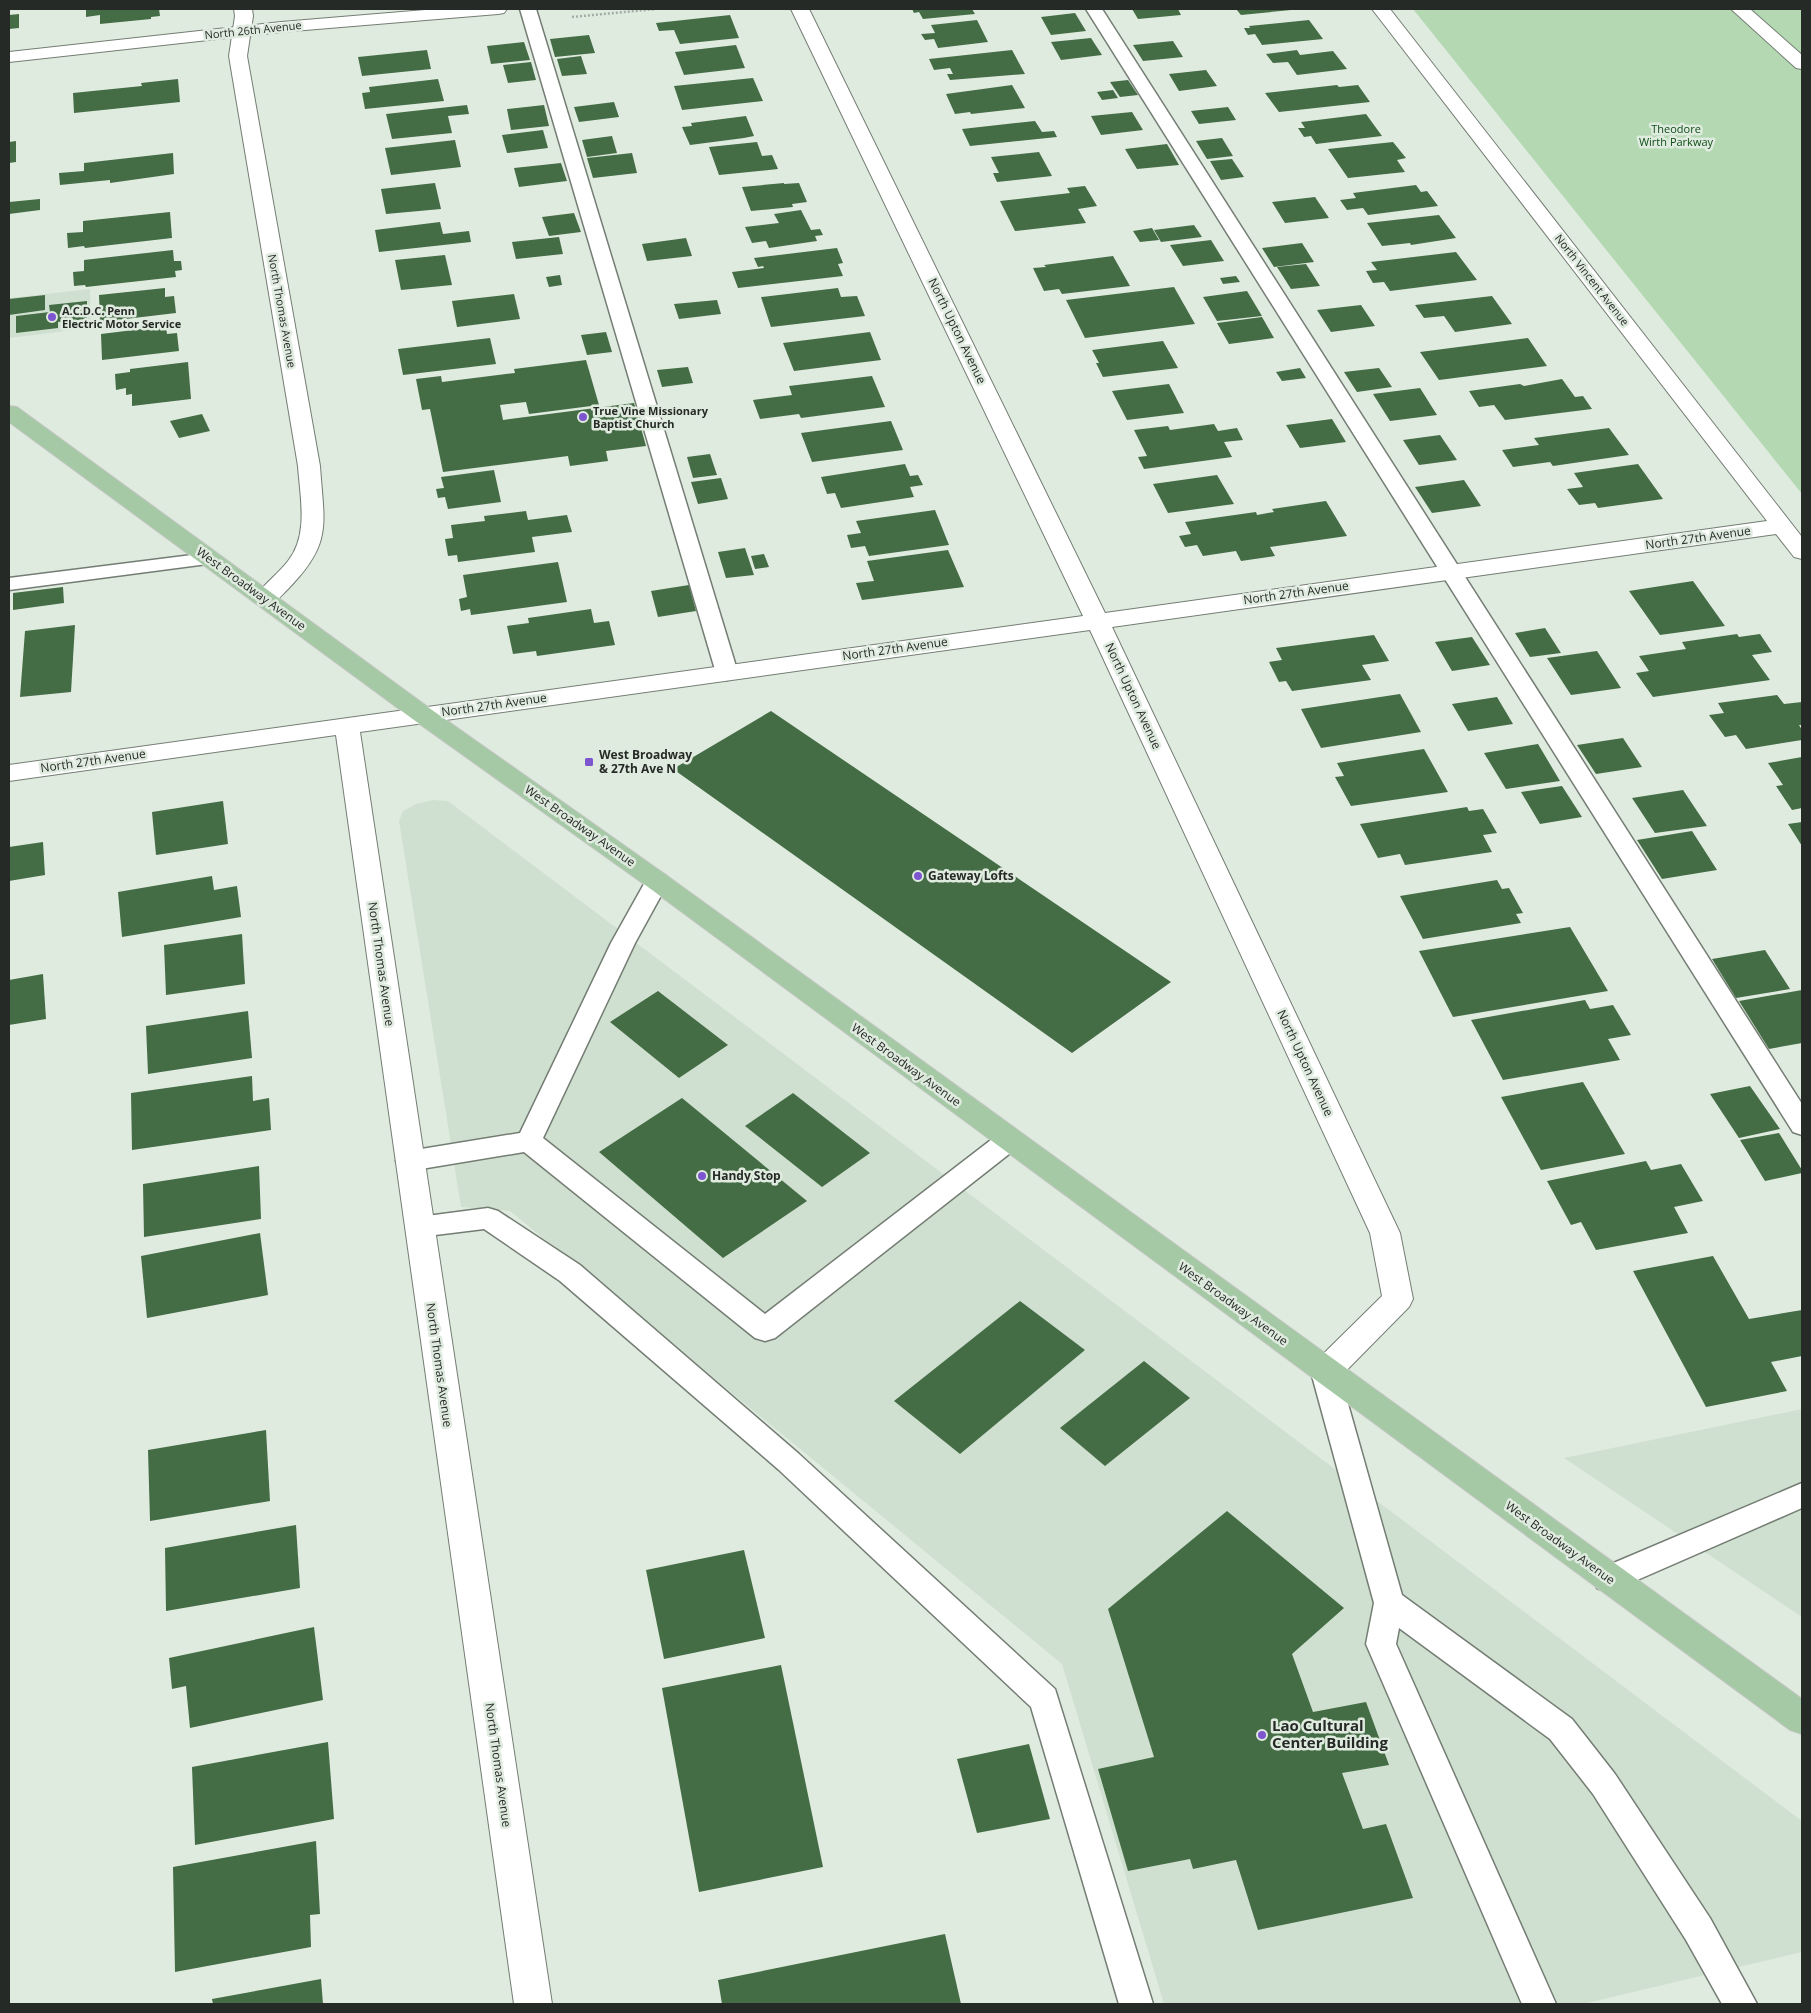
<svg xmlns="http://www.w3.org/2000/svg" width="1811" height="2013" viewBox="0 0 1811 2013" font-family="'Open Sans',sans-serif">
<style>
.built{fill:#d0e0d0}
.green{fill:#b3d8b2}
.building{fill:#446c45}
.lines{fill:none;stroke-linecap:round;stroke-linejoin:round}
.lane-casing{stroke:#747d73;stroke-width:3}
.street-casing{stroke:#747d73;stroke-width:2}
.secondary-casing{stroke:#747d73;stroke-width:2}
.primary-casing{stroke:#c7c8c7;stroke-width:2}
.path{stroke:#a3aca3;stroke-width:2.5;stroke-dasharray:2 2;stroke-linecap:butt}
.lane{fill:#fff;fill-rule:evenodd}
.street{fill:#fff;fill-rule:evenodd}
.secondary{fill:#fff;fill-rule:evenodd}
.primary{fill:#a5c8a5;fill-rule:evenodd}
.poi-dot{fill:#7c55cf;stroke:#e0ebe0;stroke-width:2}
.labels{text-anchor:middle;stroke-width:5;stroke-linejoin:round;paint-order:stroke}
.far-street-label{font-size:11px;fill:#262a26;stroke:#e0ebe0}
.far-park-label{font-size:11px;fill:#0c4c14;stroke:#e0ebe0}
.far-poi-label{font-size:11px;font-weight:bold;fill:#262a26;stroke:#e0ebe0;text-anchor:start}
.street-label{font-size:12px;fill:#262a26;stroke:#e0ebe0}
.poi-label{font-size:12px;font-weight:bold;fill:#262a26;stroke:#e0ebe0;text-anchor:start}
.near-poi-label{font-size:15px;font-weight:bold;fill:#262a26;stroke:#e0ebe0;text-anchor:start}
</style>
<rect width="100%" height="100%" fill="#e0ebe0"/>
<!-- built -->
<g class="built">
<polygon points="90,289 91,328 9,338 9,298"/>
<polygon points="432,800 448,801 1802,1821 1802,1952 1583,2004 1164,2004 1062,1664 510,1211 461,1207 399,821 403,811 416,804"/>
<polygon points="1802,1409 1802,1617 1564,1458"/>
</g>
<!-- green -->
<polygon class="green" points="1413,9 1802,9 1802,494"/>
<!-- building -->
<g class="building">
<polygon points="86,9 159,9 160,16 151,17 151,19 100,24 100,15 86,17"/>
<polygon points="912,9 972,9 975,14 923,19 919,12 914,13"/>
<polygon points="1132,9 1178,9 1181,15 1138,19"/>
<polygon points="1236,9 1291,9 1291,10 1241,15"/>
<polygon points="1075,13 1086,31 1051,35 1041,17"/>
<polygon points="19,14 19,28 9,29 9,15"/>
<polygon points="730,15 739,38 680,44 674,30 659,31 656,23"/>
<polygon points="977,20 988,42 938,48 934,39 925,40 921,34 935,33 931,25"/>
<polygon points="1309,20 1323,39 1262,45 1255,34 1248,35 1244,28 1250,28 1249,26"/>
<polygon points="589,35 595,53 555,57 550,39"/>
<polygon points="1091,38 1102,55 1061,60 1051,42"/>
<polygon points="1173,41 1183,57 1143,61 1133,45"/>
<polygon points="524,42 530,60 491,64 487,46"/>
<polygon points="736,45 745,68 684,75 675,52"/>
<polygon points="427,50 431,69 362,76 358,57"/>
<polygon points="1012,50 1025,74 950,80 947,74 953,74 950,68 934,70 929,59"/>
<polygon points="1297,50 1300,55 1333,51 1347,69 1297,75 1288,62 1273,63 1266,54"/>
<polygon points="581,56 587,74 562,76 557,59"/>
<polygon points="531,62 536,80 508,83 503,65"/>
<polygon points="1206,70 1217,86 1179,91 1169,74"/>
<polygon points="753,78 763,101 682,110 674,86"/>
<polygon points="178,79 180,102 74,113 73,93 142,86 141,83"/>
<polygon points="438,79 444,101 365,109 362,93 370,92 369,87"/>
<polygon points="1128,80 1138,95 1120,97 1110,82"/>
<polygon points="1012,85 1025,108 971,114 970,112 955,114 946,94"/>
<polygon points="1337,85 1339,87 1358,85 1370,102 1279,112 1265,93"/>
<polygon points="1113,90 1118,98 1102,100 1097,92"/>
<polygon points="614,102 619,117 579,122 574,107"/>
<polygon points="467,105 469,114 448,116 452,133 392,139 386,114"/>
<polygon points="544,105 549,126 511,130 507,109"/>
<polygon points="1228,107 1236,120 1199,124 1191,111"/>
<polygon points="1132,112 1143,130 1101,135 1091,116"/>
<polygon points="1366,114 1382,136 1316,144 1311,136 1304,137 1298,128 1305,128 1301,122"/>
<polygon points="746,116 754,136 744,138 690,145 682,127 692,126 691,123"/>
<polygon points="1035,121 1042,132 1054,131 1057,137 970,146 962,129"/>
<polygon points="543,130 548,148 507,153 502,135"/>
<polygon points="612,136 617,153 587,157 582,140"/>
<polygon points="1222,138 1233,156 1207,159 1196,141"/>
<polygon points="455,140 461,167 391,175 385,148"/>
<polygon points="16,141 16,162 9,163 9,142"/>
<polygon points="757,142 762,156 772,155 778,169 719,175 709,147"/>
<polygon points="1393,142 1406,158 1397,160 1405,172 1348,178 1328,149"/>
<polygon points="1167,144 1179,165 1137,169 1125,149"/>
<polygon points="1039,152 1052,176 997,182 993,173 999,173 991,157"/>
<polygon points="173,153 174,174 110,183 110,180 60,185 59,173 84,171 84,163"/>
<polygon points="632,153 637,173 593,178 587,158"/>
<polygon points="1232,159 1244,177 1221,180 1210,161"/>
<polygon points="561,163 567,181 519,187 514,168"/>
<polygon points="435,183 441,209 386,214 381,189"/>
<polygon points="784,183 784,184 799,183 807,202 792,204 793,207 751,211 742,187"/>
<polygon points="1416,185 1421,192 1427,191 1438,206 1368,215 1363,208 1347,210 1340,200 1356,198 1353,193"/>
<polygon points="1085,186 1097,206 1078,209 1086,223 1015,231 1000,201 1070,193 1067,188"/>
<polygon points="1315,197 1329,218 1285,223 1272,202"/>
<polygon points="40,199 40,210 9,214 9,202"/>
<polygon points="801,210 811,230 820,229 823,235 815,236 817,241 769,248 766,241 752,243 745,227 779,223 774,214"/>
<polygon points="170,212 172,238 85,248 84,246 68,248 67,233 83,232 83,221"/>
<polygon points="574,213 581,232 549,236 542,217"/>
<polygon points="1439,215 1456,238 1411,245 1410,243 1382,246 1367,223"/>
<polygon points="440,222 443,234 469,231 471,242 379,252 375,230"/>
<polygon points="1194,225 1202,237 1161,242 1154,230"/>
<polygon points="1152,228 1159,240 1140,242 1133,231"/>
<polygon points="559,237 563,254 516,259 512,242"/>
<polygon points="686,238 692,256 647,261 642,244"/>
<polygon points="1211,240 1224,261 1183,266 1170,245"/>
<polygon points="1302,243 1314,262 1274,267 1262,248"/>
<polygon points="837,248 843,263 838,264 843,276 738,288 732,272 764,268 763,266 758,267 754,258"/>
<polygon points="173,250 174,261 181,261 182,270 175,271 176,277 86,287 85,285 74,286 73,272 84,271 84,260"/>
<polygon points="1456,252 1477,280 1390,291 1384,282 1373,283 1366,271 1377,270 1371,262"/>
<polygon points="445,255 452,285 401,290 395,260"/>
<polygon points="1113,256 1130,286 1062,294 1059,289 1044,291 1033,268 1046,267 1044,265"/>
<polygon points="1306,264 1320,286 1291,289 1277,267"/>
<polygon points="560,275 562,285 549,287 546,277"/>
<polygon points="1236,276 1240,282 1223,284 1220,278"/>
<polygon points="1174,287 1195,324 1085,338 1066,300"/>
<polygon points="165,288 165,297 174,296 176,313 100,322 99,295"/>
<polygon points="838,288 841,297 857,296 865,316 771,327 761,297"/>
<polygon points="1247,291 1262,316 1217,321 1203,297"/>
<polygon points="514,294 520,319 457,327 452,301"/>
<polygon points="45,295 45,310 9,315 9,299"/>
<polygon points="1492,296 1512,324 1455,332 1444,316 1424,318 1415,305"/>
<polygon points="717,300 721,314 679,319 674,304"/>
<polygon points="87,301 87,319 58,322 58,328 16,333 16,316 50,312 49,305"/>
<polygon points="1361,305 1375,326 1331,332 1317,310"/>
<polygon points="1262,317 1274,338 1229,344 1217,323"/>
<polygon points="166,326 167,334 177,333 179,351 102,360 101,334"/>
<polygon points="606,332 612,352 587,355 581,335"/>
<polygon points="870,332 881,360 794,371 783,343"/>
<polygon points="490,338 496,364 403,375 398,349"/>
<polygon points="1528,338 1547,366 1439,380 1420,352"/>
<polygon points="1163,341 1178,368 1103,377 1096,363 1099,363 1092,350"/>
<polygon points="586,360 599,405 529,414 526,402 500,405 503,420 634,403 646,446 606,451 608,461 570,466 568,456 443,472 430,409 422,410 416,379 441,376 442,382 515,373 514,369"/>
<polygon points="188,362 191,399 132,406 132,394 126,395 126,388 116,390 115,374 130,372 130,369"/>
<polygon points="688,367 693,383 662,387 657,370"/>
<polygon points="1300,368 1306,378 1282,381 1276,372"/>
<polygon points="1379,368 1392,387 1357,392 1344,372"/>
<polygon points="872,376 885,407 801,418 799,414 760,419 753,400 792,395 789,386"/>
<polygon points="1562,379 1575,397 1583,396 1592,409 1505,420 1494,405 1479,407 1469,391 1520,384 1524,386"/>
<polygon points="1169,384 1184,413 1127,420 1112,391"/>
<polygon points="1420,388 1437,415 1390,421 1373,394"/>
<polygon points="202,414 210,431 179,438 170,421"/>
<polygon points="1332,419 1346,442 1300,448 1286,425"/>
<polygon points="891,421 903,450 812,462 801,433"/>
<polygon points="1214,424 1218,431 1237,428 1243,440 1224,442 1232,457 1144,469 1138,457 1147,456 1134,430 1168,426 1170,430"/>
<polygon points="1609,428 1629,455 1553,466 1550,462 1513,467 1502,450 1539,445 1534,438"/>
<polygon points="1440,435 1457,460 1419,465 1403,440"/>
<polygon points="710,454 717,475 693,478 687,457"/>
<polygon points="905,464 910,476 918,475 923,485 910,487 914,497 841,508 835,493 827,494 821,477"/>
<polygon points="1638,464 1663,499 1598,508 1595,503 1579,505 1567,489 1583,487 1574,473"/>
<polygon points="494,470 501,502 448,509 445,497 438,498 436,489 444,488 441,477"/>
<polygon points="1217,475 1234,504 1168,513 1153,484"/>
<polygon points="721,478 728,499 698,504 691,482"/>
<polygon points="1464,480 1481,506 1432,513 1415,487"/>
<polygon points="1326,501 1347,536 1270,547 1275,556 1241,561 1236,551 1203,556 1197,545 1185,547 1179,536 1191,534 1185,522 1256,512 1257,515 1274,512 1272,509"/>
<polygon points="935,510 949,545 869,556 865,546 851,548 847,535 861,533 856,521"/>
<polygon points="526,511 528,520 567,515 572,532 532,537 535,552 458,562 457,555 448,556 445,539 453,538 451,525 485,521 484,516"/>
<polygon points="745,548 754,575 726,578 718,552"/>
<polygon points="948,550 964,587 862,600 856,583 874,581 867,561"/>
<polygon points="764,554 769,567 755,569 751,556"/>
<polygon points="558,562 567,602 471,615 470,609 461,611 459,599 467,597 463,575"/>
<polygon points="1693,581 1725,626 1660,635 1629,591"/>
<polygon points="689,585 696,611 658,617 651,591"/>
<polygon points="63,587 64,603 13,610 13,593"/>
<polygon points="591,609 594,623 609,621 615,645 537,656 536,651 513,654 507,626 529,623 528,618"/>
<polygon points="75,625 71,692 20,697 25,631"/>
<polygon points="1545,628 1561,653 1530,657 1515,633"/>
<polygon points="1737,634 1739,637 1760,634 1772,652 1752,655 1770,680 1653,697 1636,673 1649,671 1639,656 1686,649 1682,642"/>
<polygon points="1374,635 1389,661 1362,665 1371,680 1292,691 1286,681 1279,682 1269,662 1282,660 1276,648"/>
<polygon points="1472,637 1490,665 1452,671 1435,642"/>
<polygon points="1597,651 1621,688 1571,695 1547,658"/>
<polygon points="1400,694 1421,732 1321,748 1301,709"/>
<polygon points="1777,695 1784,704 1802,702 1802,725 1799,725 1802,730 1802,740 1746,749 1736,735 1725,737 1709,715 1724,713 1718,703"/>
<polygon points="1497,697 1513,724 1468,731 1452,704"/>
<polygon points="771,711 1171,982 1072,1053 673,769"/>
<polygon points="1623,738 1642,767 1596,774 1577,745"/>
<polygon points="1538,744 1560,781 1506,789 1484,753"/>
<polygon points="1424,749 1448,792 1351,806 1335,777 1344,776 1337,763"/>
<polygon points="1802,757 1802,808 1792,810 1776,786 1783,785 1768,763"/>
<polygon points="1562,786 1582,817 1540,824 1521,792"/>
<polygon points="1683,790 1707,826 1655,833 1632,798"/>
<polygon points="223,801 228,844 156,855 152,812"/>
<polygon points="1467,807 1469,811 1483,809 1497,833 1483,835 1492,852 1405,865 1400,854 1378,858 1360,824"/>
<polygon points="1802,822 1802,846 1788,824"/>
<polygon points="1692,831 1717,870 1662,879 1637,840"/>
<polygon points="43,842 45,875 9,881 9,847"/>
<polygon points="212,876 214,890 237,886 241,917 122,937 118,892"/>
<polygon points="1497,880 1502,889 1509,888 1523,913 1516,914 1521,923 1423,939 1400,896"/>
<polygon points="1570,927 1608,991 1453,1017 1419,951"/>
<polygon points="242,934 245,984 166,995 164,945"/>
<polygon points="1765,950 1790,989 1736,998 1712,959"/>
<polygon points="43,974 46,1019 9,1025 9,980"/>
<polygon points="1802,990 1802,1043 1769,1049 1739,1001"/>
<polygon points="658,991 728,1045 679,1078 610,1022"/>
<polygon points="1585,1000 1590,1009 1613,1005 1631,1035 1608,1039 1620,1060 1503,1080 1471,1020"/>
<polygon points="248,1011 252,1058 148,1074 146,1026"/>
<polygon points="252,1076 253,1101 269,1098 271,1130 132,1150 131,1093"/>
<polygon points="1583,1082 1625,1154 1541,1170 1501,1097"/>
<polygon points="1750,1086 1780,1129 1739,1138 1710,1094"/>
<polygon points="793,1093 870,1153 822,1187 745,1126"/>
<polygon points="682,1098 807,1201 723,1258 599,1152"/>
<polygon points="1779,1133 1802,1170 1802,1173 1765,1181 1740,1140"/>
<polygon points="1646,1161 1651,1170 1681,1164 1703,1201 1674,1207 1688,1233 1596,1250 1581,1222 1571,1225 1547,1181"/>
<polygon points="259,1166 261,1219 144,1237 143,1184"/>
<polygon points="260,1233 268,1295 147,1318 141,1256"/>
<polygon points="1713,1256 1749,1319 1802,1310 1802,1356 1771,1362 1787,1391 1706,1407 1633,1271"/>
<polygon points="1020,1301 1085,1350 960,1454 894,1401"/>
<polygon points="1144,1361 1190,1398 1105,1466 1060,1428"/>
<polygon points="266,1430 270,1501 150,1521 148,1450"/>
<polygon points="1227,1511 1344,1608 1292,1654 1313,1712 1366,1702 1389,1765 1342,1773 1363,1829 1386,1824 1413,1898 1258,1930 1236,1860 1193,1869 1190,1859 1128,1871 1098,1769 1154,1757 1108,1609"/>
<polygon points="296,1525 300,1588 166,1611 165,1548"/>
<polygon points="744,1550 765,1638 664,1659 646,1570"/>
<polygon points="314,1627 323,1700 190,1728 186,1686 172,1689 169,1658"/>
<polygon points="781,1665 823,1867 699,1892 662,1688"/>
<polygon points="328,1742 334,1819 195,1845 192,1767"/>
<polygon points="1029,1744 1050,1819 977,1833 957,1759"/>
<polygon points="316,1841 320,1914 310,1915 311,1947 175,1972 173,1867"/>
<polygon points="945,1934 961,2004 722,2004 718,1980"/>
<polygon points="321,1979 323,2004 213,2004 212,1999"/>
</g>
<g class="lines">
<!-- lane casing -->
<g class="lane-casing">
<g id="lane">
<polygon points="520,9 536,9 738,673 735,678 727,680 719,678 716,673"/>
<polygon points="1086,9 1102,9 1802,1104 1802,1135 1793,1132"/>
<polygon points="208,553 215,555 218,559 215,563 9,590 9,578"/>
<polygon points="657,873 665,875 669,881 635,943 543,1138 765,1314 1000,1133 1009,1130 1018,1133 1022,1140 1018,1147 775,1338 765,1341 755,1338 524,1152 409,1171 400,1168 396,1161 400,1154 409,1151 520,1133 611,943 649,875"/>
<polygon points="488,1208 498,1211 580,1265 799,1454 1055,1689 1153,2004 1119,2004 1031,1707 779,1470 560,1281 484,1229 419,1237 409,1234 406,1227 409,1220 419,1217"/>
<polygon points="1325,1361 1335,1364 1339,1372 1402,1595 1572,1719 1615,1774 1710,1918 1757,2004 1722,2004 1686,1940 1593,1794 1550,1739 1399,1628 1396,1644 1556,2004 1522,2004 1366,1644 1374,1603 1311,1372 1315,1364"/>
<polygon points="1802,1483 1802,1508 1619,1588 1608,1592 1597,1588 1593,1579 1597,1570"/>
</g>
</g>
<!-- street casing -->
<g class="street-casing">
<g id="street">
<path d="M234,9H252L253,16L247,56L320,466C324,525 333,543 288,589C278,599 272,608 257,604L253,599C263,585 277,575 288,561C309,535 300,497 298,466L229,56L235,16Z"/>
<polygon points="791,9 809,9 1105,613 1767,521 1372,9 1390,9 1802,537 1802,559 1794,557 1776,534 1112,627 1400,1233 1413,1299 1409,1307 1336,1381 1325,1384 1314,1381 1309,1372 1314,1363 1382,1296 1370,1233 1090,630 360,732 552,2004 514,2004 336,735 9,781 9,765 1083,616"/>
</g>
</g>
<!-- secondary casing -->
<g class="secondary-casing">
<g id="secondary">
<polygon points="437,9 507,9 504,13 498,14 281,32 9,62 9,52 281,22"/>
<polygon points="1731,9 1750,9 1802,55 1802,69 1796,68"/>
</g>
</g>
<!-- primary casing -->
<g class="primary-casing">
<polygon id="primary" points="9,406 17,407 432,710 666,875 1802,1699 1802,1734 1790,1730 648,887 414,720 9,422"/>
</g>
<!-- path -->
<polyline class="path" points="572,17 656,9"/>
<!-- lane -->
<use href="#lane" class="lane"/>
<!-- street -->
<use href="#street" class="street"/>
<!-- secondary -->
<use href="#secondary" class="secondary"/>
<!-- primary -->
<use href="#primary" class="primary"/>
</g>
<!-- markers -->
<g class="poi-dot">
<circle cx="52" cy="317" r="5"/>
<circle cx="583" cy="417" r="5"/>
<rect x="584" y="757" width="10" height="10" rx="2.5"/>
<circle cx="918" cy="876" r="5"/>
<circle cx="702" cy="1176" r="5"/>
<circle cx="1262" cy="1735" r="5"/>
</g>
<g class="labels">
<!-- far-street labels -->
<g class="far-street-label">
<text transform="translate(253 30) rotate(-6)" y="4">North 26th Avenue</text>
<text transform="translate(1592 280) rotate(52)" y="4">North Vincent Avenue</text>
<text transform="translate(282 311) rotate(80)" y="4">North Thomas Avenue</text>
</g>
<!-- far-park labels -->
<g class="far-park-label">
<text x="1676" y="133">Theodore<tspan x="1676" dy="13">Wirth Parkway</tspan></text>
</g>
<!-- far-poi labels -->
<g class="far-poi-label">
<text x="62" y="315">A.C.D.C. Penn<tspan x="62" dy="13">Electric Motor Service</tspan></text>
<text x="593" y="415">True Vine Missionary<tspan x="593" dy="13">Baptist Church</tspan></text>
</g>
<!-- street labels -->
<g class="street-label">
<text transform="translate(957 331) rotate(64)" y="4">North Upton Avenue</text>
<text transform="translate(1698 538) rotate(-8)" y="4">North 27th Avenue</text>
<text transform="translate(251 589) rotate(36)" y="4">West Broadway Avenue</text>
<text transform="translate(1296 593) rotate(-8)" y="4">North 27th Avenue</text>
<text transform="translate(895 649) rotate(-8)" y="4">North 27th Avenue</text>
<text transform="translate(1133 696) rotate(65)" y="4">North Upton Avenue</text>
<text transform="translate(494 705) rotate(-8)" y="4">North 27th Avenue</text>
<text transform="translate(93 761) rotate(-8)" y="4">North 27th Avenue</text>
<text transform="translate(580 826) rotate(35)" y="4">West Broadway Avenue</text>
<text transform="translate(381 964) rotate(82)" y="4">North Thomas Avenue</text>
<text transform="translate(1305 1063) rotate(65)" y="4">North Upton Avenue</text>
<text transform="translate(906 1065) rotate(36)" y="4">West Broadway Avenue</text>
<text transform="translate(1233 1304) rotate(36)" y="4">West Broadway Avenue</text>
<text transform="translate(439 1365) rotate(82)" y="4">North Thomas Avenue</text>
<text transform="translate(1560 1543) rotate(36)" y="4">West Broadway Avenue</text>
<text transform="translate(498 1765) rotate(82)" y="4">North Thomas Avenue</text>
</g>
<!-- poi labels -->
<g class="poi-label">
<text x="599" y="759">West Broadway<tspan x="599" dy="14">&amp; 27th Ave N</tspan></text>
<text x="928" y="880">Gateway Lofts</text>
<text x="712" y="1180">Handy Stop</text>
</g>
<!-- near-poi labels -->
<g class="near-poi-label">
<text x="1272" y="1731">Lao Cultural<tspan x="1272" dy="17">Center Building</tspan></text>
</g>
</g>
<!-- border -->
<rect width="1811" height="2013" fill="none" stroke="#262a26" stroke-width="20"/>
</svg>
